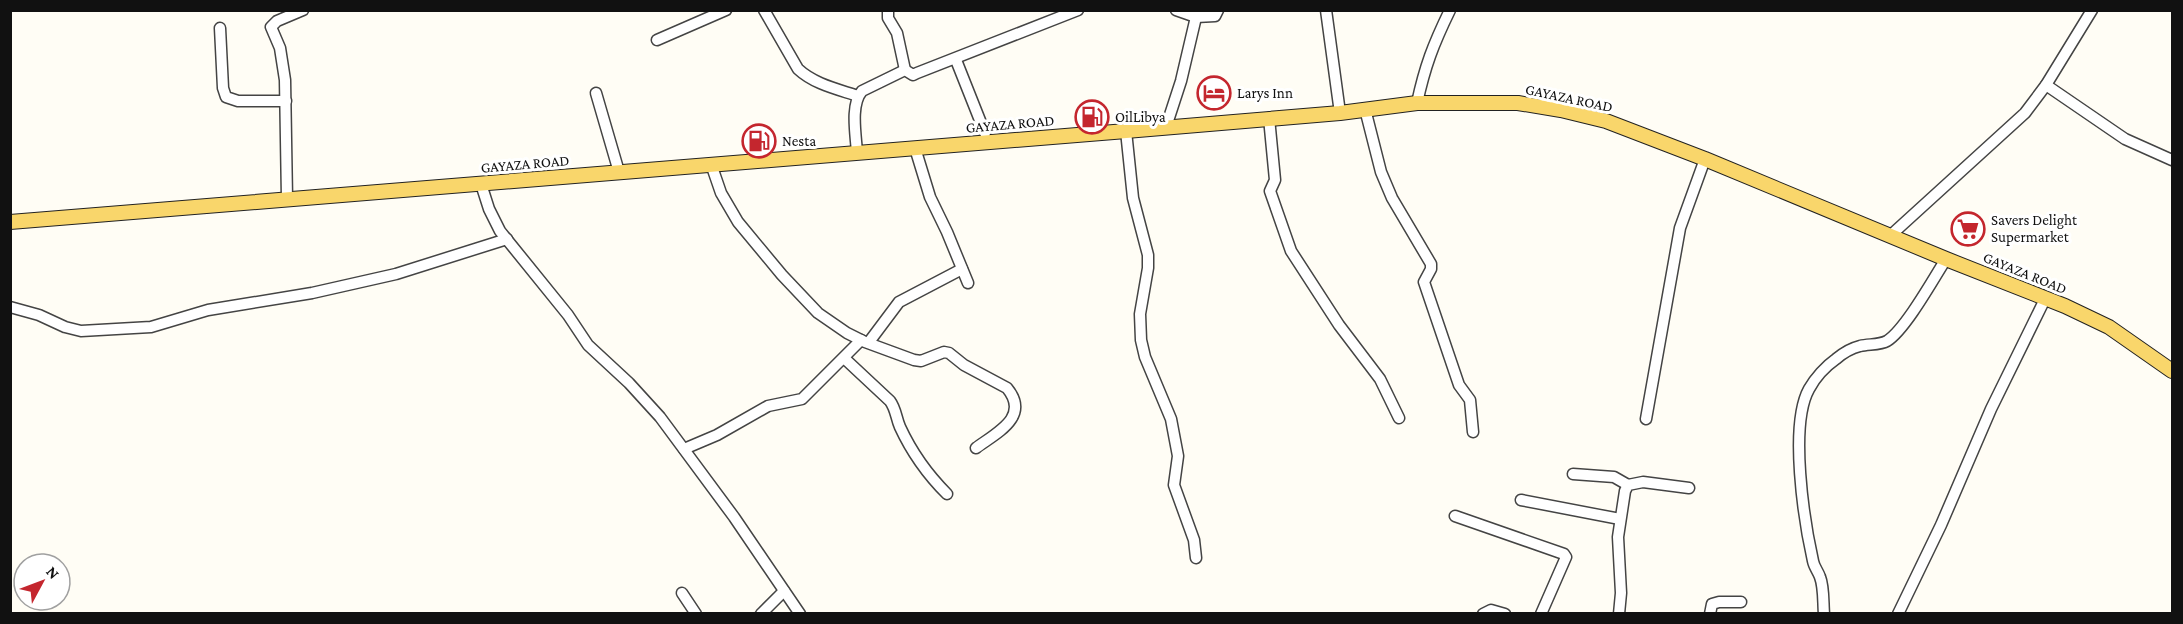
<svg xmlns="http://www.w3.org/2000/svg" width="2183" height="624" viewBox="0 0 2183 624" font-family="'Crimson Pro',serif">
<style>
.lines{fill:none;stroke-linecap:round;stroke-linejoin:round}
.minor-casing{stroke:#444;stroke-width:13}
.major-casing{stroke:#222;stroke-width:16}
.minor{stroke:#fff;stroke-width:10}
.major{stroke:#f9d66b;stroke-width:14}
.labels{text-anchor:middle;stroke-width:6;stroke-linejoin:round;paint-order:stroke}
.poi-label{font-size:15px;fill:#111;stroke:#fff;text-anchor:start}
.street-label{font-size:15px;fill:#111;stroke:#fff}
</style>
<rect width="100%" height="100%" fill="#fffdf5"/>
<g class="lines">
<!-- minor casing -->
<g class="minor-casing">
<g id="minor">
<path d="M764,10L798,69C814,84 837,89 858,96"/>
<polyline points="888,10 888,18 897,33 905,70"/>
<polyline points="1176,10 1196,17 1215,16 1218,10"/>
<polyline points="1326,10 1340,113"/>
<polyline points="220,28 223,88 226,97 238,101 286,101"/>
<polyline points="657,40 726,10"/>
<polyline points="956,60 985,133"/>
<polyline points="2046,85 2125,139 2172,160"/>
<polyline points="596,93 619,172"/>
<path d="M1417,103C1425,66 1433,45 1450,10"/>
<polyline points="1365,109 1381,172 1392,198 1431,264 1431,269 1424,282 1459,385 1470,400 1473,432"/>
<polyline points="1269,118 1275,180 1270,191 1291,251 1339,325 1380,379 1399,418"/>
<polyline points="1166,127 1181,81 1196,17"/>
<polyline points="1126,131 1133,198 1148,255 1148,268 1140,314 1141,340 1145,357 1171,419 1178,456 1174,485 1194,540 1196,558"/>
<polyline points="915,148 930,197 947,232 968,283"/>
<path d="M857,153C856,135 850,105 862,91L905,70L913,75L917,73L1078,10"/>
<path d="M711,164L721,193L738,222L782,275L818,313L847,333L865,342L914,360L921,361L944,352L949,353L964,365L1007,388C1031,417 996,433 976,448"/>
<polyline points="481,184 489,209 500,231 568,315 588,345 629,383 660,417 734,517 800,614"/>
<polyline points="287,199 285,80 280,48 271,27 277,21 303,10"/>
<polyline points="1891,235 2025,113 2046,85 2092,10"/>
<polyline points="10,307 39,315 65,327 81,331 151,327 208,310 312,293 396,274 507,239"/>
<polyline points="869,342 899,302 962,269"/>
<path d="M844,358L890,401C896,409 896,418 900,427C912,453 927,474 947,494"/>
<polyline points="1646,419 1680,228 1705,159"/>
<polyline points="684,449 717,435 768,406 802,399 861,340"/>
<polyline points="1573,474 1614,477 1628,485"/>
<polyline points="1521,500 1620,519"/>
<polyline points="1455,516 1564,554 1566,557 1541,614"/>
<polyline points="682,593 696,614"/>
<polyline points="761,614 784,591"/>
<polyline points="1483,614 1491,610 1505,614"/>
<polyline points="1619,614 1621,593 1618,537 1625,491 1628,485 1643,482 1689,488"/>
<polyline points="1710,614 1712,604 1719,602 1741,602"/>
<path d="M1824,614C1823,602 1824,587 1820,577C1818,571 1814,567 1813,561C1804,521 1789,425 1809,389C1815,378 1826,366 1836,359C1843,353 1852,348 1860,346C1869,344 1880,345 1887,341C1905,330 1934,278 1946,259"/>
<polyline points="1898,614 1941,525 1991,409 2045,299"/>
</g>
</g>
<!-- major casing -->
<g class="major-casing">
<polyline id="major" points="10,222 1126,131 1340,113 1417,103 1518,103 1561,110 1606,121 1705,159 1946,259 2065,306 2109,327 2172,371"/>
</g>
<!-- minor -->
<use href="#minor" class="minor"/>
<!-- major -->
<use href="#major" class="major"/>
</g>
<!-- icons -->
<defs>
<g id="hotel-ring" transform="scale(1.725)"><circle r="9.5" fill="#fff" stroke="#c4262e" stroke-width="1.5"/><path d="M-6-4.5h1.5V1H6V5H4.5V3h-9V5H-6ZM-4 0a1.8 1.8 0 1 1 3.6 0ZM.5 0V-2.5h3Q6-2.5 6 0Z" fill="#c4262e"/></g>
<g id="fuel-ring" transform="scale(1.725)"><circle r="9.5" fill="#fff" stroke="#c4262e" stroke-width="1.5"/><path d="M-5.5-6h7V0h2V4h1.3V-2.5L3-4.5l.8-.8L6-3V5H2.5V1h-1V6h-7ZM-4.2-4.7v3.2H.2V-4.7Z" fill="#c4262e"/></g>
<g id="supermarket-ring" transform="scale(1.725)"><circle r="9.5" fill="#fff" stroke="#c4262e" stroke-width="1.5"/><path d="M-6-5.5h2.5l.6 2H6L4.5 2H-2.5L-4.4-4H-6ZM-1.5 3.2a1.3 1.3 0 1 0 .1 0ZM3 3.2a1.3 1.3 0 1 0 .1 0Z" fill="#c4262e"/></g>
</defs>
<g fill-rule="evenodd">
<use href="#hotel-ring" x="1214" y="93"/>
<use href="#fuel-ring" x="1092" y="117"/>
<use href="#fuel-ring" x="759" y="141"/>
<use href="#supermarket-ring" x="1968" y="229"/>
</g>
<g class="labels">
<!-- poi labels -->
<g class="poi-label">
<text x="1237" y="98">Larys Inn</text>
<text x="1115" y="122">OilLibya</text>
<text x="782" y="146">Nesta</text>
<text x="1991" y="225">Savers Delight<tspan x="1991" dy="17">Supermarket</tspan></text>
</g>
<!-- street labels -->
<g class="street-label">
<text transform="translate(1569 98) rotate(12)" y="5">GAYAZA ROAD</text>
<text transform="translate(1010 124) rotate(-5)" y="5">GAYAZA ROAD</text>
<text transform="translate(525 164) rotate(-5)" y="5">GAYAZA ROAD</text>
<text transform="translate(2025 273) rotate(22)" y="5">GAYAZA ROAD</text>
</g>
</g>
<!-- border -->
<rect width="2183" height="624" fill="none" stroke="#111111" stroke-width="24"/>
<!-- north arrow -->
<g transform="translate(42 582) rotate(49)"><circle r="28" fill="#ffffff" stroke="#a0a0a0" stroke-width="1.5"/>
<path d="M0-4.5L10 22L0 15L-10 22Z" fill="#c4262e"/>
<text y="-9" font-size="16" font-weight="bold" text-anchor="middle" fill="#111111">N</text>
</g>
</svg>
